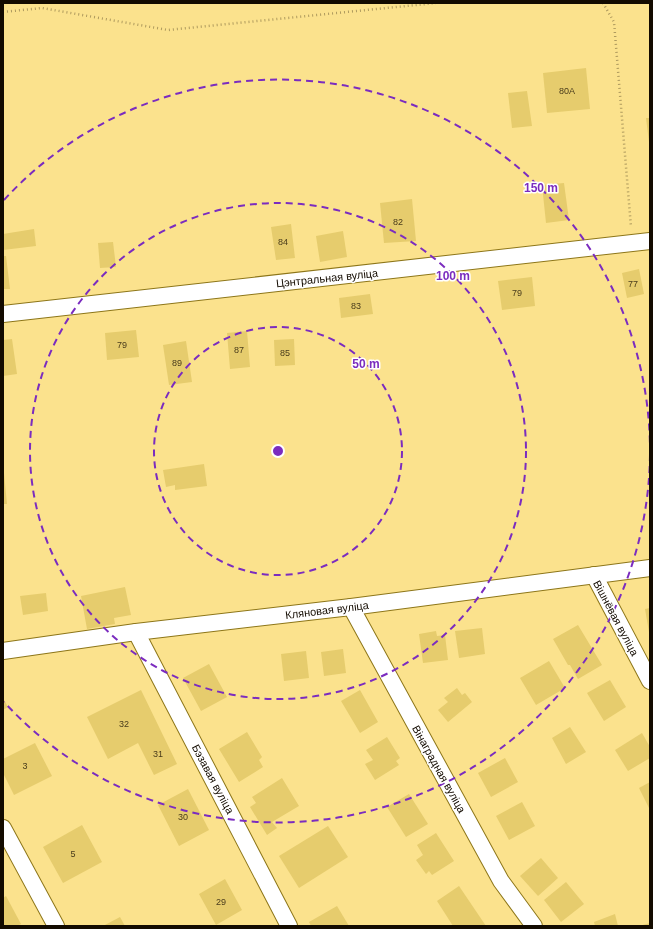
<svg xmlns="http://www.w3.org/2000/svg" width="653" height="929" viewBox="0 0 653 929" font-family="Arial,sans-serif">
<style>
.building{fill:#e6cc6d}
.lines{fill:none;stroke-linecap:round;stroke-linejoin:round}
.minor-casing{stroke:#8d7619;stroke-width:18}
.path{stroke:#ae9a5e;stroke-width:2.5;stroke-dasharray:1 3;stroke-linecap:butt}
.minor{stroke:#fff;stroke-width:16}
.ring{fill:none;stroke:#7b2cbf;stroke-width:2;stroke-dasharray:7 5}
.labels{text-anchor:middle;stroke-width:3;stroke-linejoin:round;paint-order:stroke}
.number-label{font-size:9px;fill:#483b1b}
.street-label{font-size:11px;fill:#130b00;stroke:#fff}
.centre{fill:#7b2cbf;stroke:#fff;stroke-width:2}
.ring-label{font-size:12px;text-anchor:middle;font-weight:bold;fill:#7b2cbf;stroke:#fff;stroke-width:3;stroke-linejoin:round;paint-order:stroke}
</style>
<rect width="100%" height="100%" fill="#fbe28d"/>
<!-- building -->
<g class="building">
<polygon points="586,68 590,109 547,113 543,73"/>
<polygon points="527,91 532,126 512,128 508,93"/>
<polygon points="646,118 650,118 650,142 649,142"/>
<polygon points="564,183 569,220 546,223 542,185"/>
<polygon points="412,199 416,241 384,243 380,203"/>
<polygon points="291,224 295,258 276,260 271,227"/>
<polygon points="34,229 36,246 3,250 3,234"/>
<polygon points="343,231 347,257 320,262 316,236"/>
<polygon points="113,242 116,267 100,268 98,243"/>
<polygon points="3,256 6,256 10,289 3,289"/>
<polygon points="639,269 644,294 627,298 622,273"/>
<polygon points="532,277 535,306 502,310 498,281"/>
<polygon points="370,294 373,314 341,318 339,298"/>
<polygon points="136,330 139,357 107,360 105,333"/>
<polygon points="247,331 250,367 230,369 227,333"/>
<polygon points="12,339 17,374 3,376 3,340"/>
<polygon points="294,339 295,365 275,366 274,340"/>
<polygon points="186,341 192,382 169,385 163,345"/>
<polygon points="204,464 207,486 175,490 175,485 166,487 163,470"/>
<polygon points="3,473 4,473 7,504 3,504"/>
<polygon points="125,587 131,615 114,618 115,624 87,629 81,596"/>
<polygon points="46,593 48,611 23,615 20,596"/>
<polygon points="650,608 650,632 649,632 645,609"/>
<polygon points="578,625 602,665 578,679 570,665 568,665 553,639"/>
<polygon points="482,628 485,654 459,658 455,631"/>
<polygon points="436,631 437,636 445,635 448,660 423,663 419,634"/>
<polygon points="343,649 346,673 324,676 321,652"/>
<polygon points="306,651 309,678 284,681 281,654"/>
<polygon points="549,661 565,688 536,705 520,678"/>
<polygon points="209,664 227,697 201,711 183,678"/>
<polygon points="610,680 626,707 604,721 587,693"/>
<polygon points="457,688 462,695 465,693 472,702 448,722 438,710 448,702 444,698"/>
<polygon points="141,690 177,764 154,775 138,743 108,759 87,717"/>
<polygon points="360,690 378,722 360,733 341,701"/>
<polygon points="3,698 8,707 3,710"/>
<polygon points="570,727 586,752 566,764 552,738"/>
<polygon points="247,732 262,757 259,760 263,767 239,782 219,749"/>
<polygon points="642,733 650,747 650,758 628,771 615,750"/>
<polygon points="387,737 400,758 396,761 399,765 375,780 365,764 373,760 366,750"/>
<polygon points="35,743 52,776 14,795 3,773 3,759"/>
<polygon points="505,758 518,782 491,797 478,773"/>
<polygon points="282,778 299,806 272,822 277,828 267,835 250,807 256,803 252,797"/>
<polygon points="650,782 650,810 639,788"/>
<polygon points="188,789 209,830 179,846 158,805"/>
<polygon points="409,794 428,824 406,837 387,807"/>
<polygon points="522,802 535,826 509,840 496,816"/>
<polygon points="82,825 102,862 63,883 43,847"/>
<polygon points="328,826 348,857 299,888 279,856"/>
<polygon points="436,833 454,861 432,875 429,871 426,874 416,860 423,855 417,845"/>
<polygon points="541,858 558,878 538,896 520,876"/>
<polygon points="225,879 242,910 216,925 199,894"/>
<polygon points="566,882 584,904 561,922 544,900"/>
<polygon points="459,886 486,926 453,926 437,901"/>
<polygon points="6,896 21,924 17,926 3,926 3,898"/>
<polygon points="337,906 349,926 311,926 309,922"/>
<polygon points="615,914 618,926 595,926 594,922"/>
<polygon points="120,917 125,926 103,926"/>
<polygon points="650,923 650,926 639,926"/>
</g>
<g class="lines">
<!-- minor casing -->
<g class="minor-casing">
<g id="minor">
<polyline points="3,314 650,241"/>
<polyline points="594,575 650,681"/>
<polyline points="351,607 501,881 534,926"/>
<polyline points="136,632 289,926"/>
<polyline points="3,651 136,632 351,607 650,568"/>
<polyline points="3,828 56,926"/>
</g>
</g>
<!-- path -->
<g class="path">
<polyline points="603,3 614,22 631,227"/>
<polyline points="3,12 42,8 168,30 436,3"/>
</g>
<!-- minor -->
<use href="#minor" class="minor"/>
</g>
<!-- distance rings -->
<g class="ring">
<circle cx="278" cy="451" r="124"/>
<circle cx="278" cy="451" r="248"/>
<path d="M650 454A372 372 0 0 1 4 702M4 200A372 372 0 0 1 650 448"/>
</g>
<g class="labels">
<!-- number labels -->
<g class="number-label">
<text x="567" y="94">80А</text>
<text x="398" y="225">82</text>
<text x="283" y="245">84</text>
<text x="633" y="287">77</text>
<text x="517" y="296">79</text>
<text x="356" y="309">83</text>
<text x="122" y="348">79</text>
<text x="239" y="353">87</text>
<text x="285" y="356">85</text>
<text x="177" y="366">89</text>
<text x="124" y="727">32</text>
<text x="158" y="757">31</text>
<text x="25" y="769">3</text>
<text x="183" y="820">30</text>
<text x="73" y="857">5</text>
<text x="221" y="905">29</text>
</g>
<!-- street labels -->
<g class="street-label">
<text transform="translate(327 278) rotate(-6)" y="4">Цэнтральная вуліца</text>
<text transform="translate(327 610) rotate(-7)" y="4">Кляновая вуліца</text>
<text transform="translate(616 618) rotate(62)" y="4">Вішнёвая вуліца</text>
<text transform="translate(439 769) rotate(61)" y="4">Вінаградная вуліца</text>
<text transform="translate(213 779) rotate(62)" y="4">Бэзавая вуліца</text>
</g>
</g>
<circle cx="278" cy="451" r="6" class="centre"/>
<g class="ring-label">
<text x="541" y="192">150 m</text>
<text x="453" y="280">100 m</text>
<text x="366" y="368">50 m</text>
</g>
<!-- border -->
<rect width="653" height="929" fill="none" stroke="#130b00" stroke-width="8"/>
</svg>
